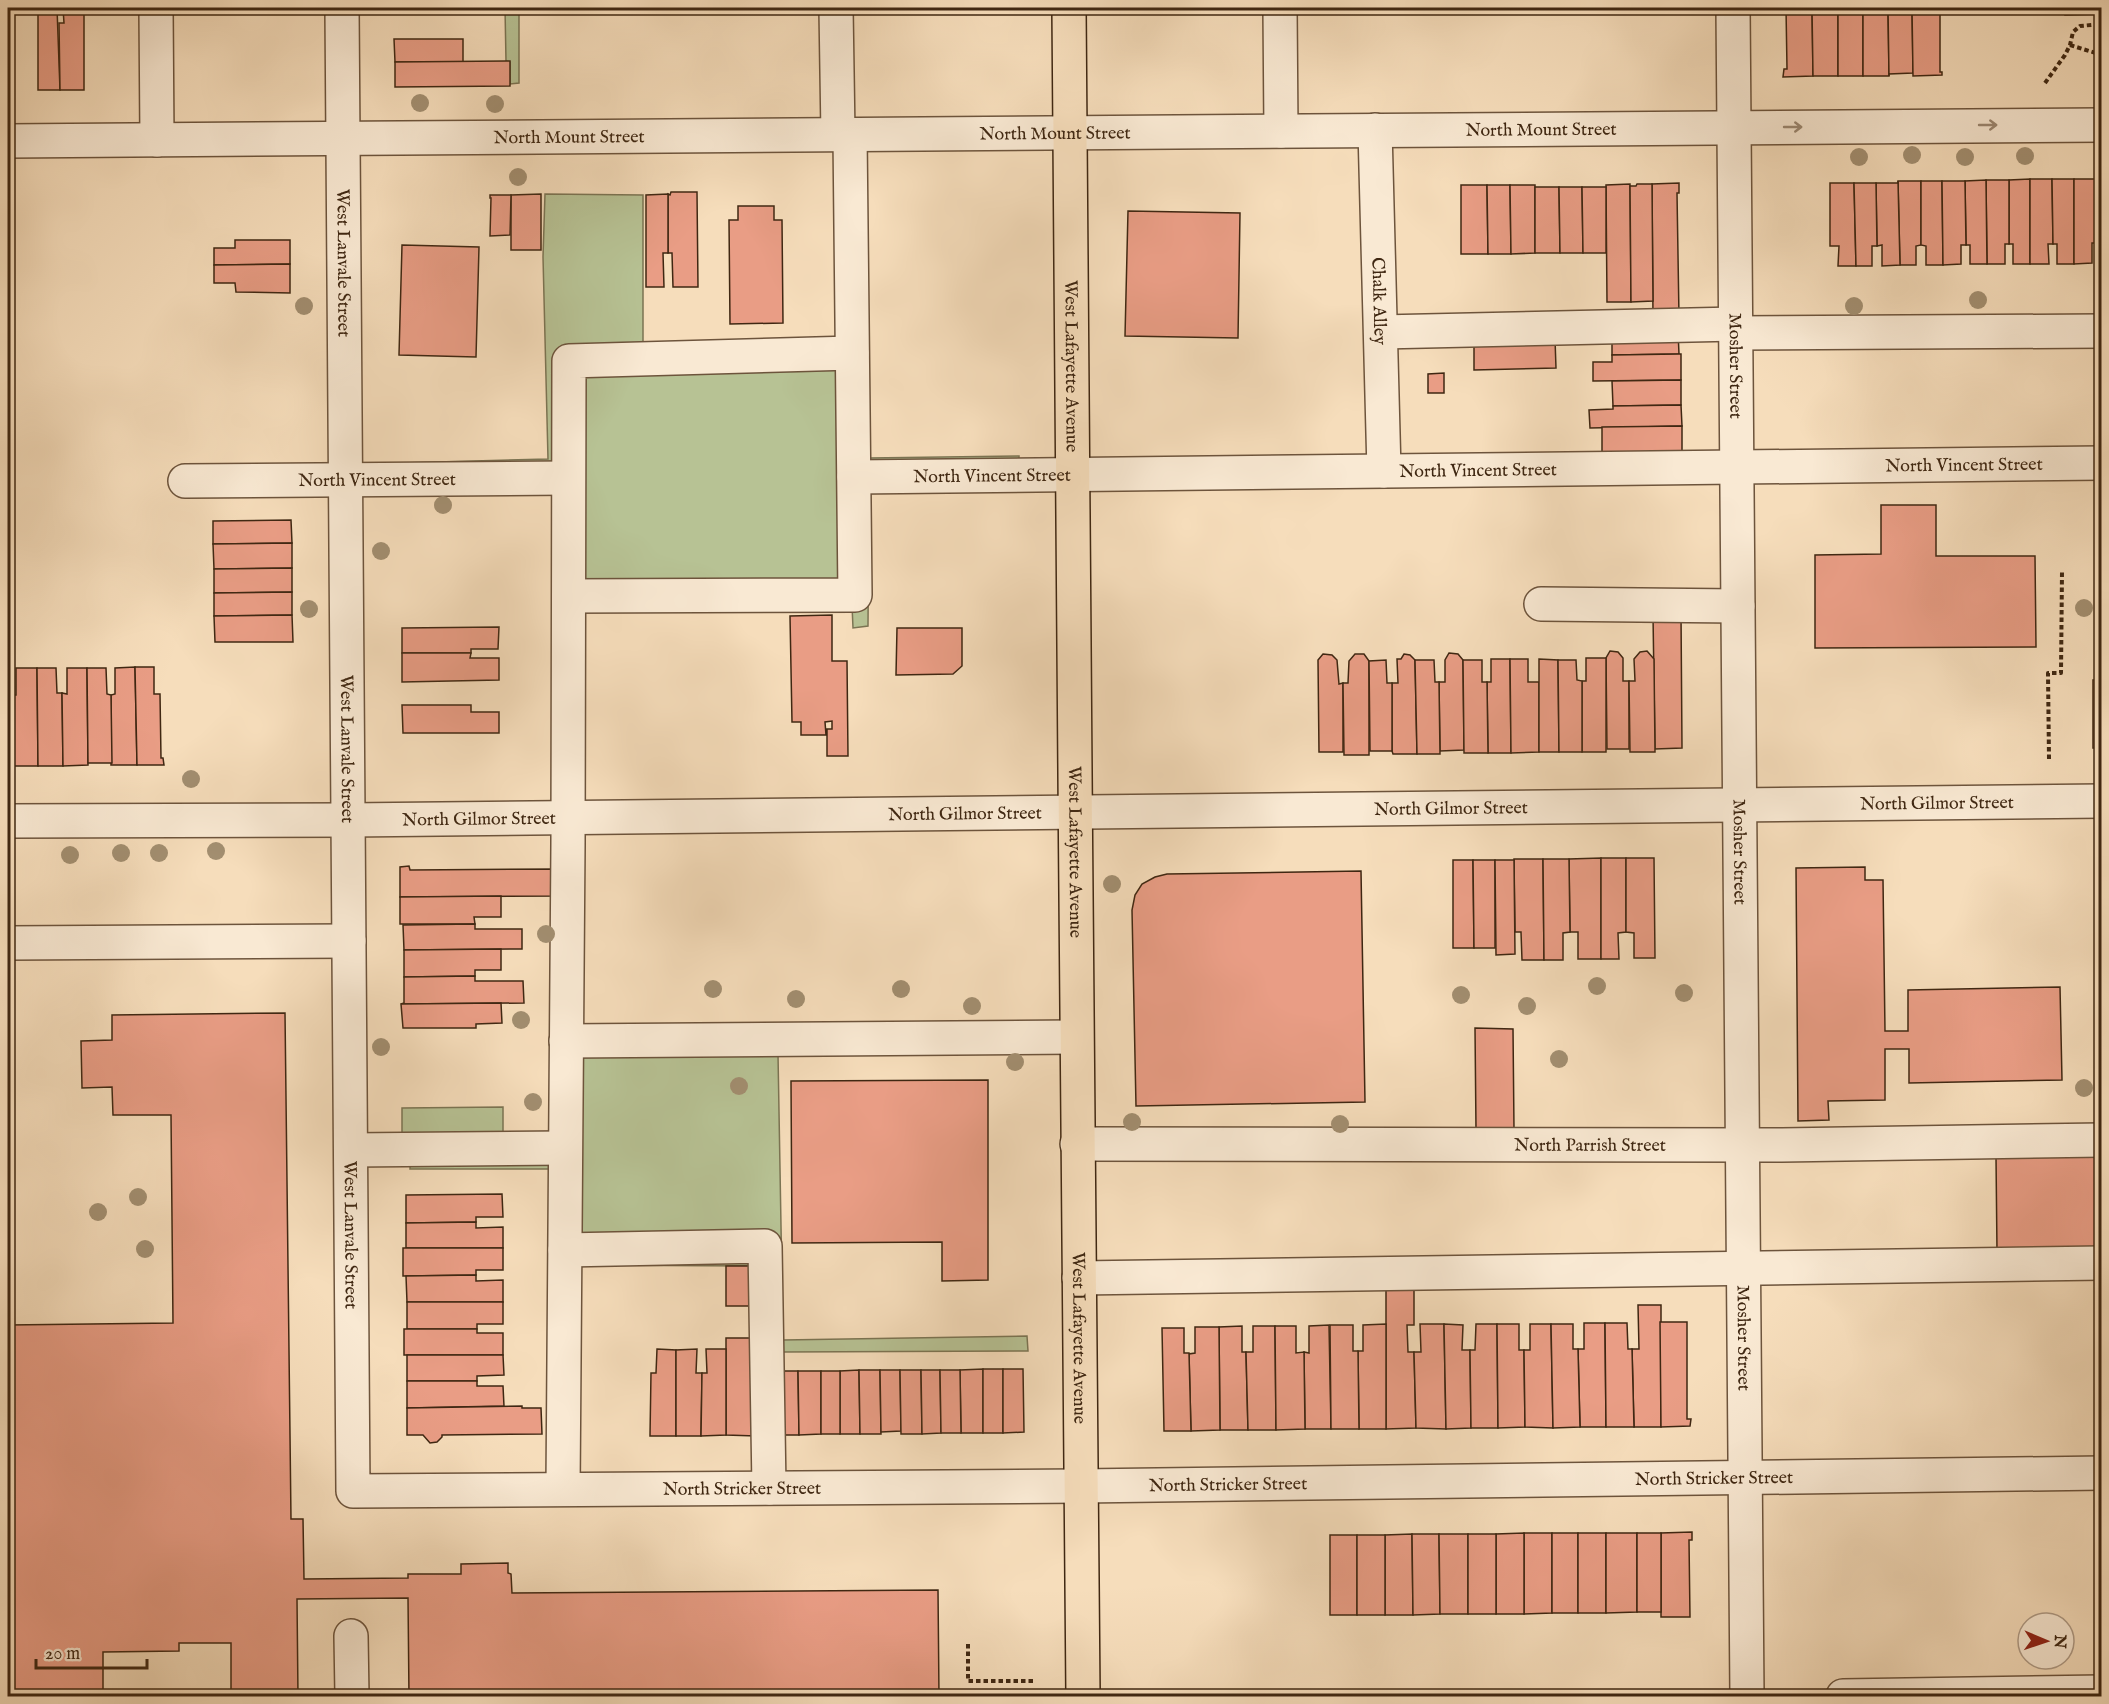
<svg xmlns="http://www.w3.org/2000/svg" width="2109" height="1704" viewBox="0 0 2109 1704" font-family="'IM FELL English',serif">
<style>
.green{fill:#b7c294;stroke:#7b7453;stroke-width:1.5}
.building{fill:#e99d85;stroke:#3f2712;stroke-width:1.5}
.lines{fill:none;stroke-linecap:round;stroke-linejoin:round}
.minor-casing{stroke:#6d543c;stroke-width:36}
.major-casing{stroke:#3f2712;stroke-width:36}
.path{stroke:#3f2712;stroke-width:4;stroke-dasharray:4.5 3;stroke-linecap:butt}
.minor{stroke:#f9e9d3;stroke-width:33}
.major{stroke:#f6ddbb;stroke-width:33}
.tree{fill:#a28e70}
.oneway{stroke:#9c8872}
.labels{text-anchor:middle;stroke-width:6;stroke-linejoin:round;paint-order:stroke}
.street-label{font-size:18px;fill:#3f2712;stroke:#f9e9d3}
</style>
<rect width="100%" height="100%" fill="#f6ddbb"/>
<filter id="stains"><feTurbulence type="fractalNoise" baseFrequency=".00333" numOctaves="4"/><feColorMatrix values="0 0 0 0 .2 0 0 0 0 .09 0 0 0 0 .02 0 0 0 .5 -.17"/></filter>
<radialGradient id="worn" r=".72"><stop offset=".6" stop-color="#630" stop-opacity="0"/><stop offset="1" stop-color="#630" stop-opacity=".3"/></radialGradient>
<!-- green -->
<g class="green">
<polygon points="505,8 519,8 519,83 510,84 510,62 506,61"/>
<polygon points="545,194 643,195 643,345 850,342 868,458 1019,456 1019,488 869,491 868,626 853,628 852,605 578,605 560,494 405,494 401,463 548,459 543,257"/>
<polygon points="580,1037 778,1054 783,1340 1027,1336 1028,1351 782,1352 752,1266 573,1265 553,1169 410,1169 411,1140 402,1139 402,1108 503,1107 503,1135 562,1137"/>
</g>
<!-- building -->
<g class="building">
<polygon points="38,8 57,8 60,90 38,90"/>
<polygon points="63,8 84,8 84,90 60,90 59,23 64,23"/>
<polygon points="1786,8 1812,8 1813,76 1783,77 1784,69 1787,69"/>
<polygon points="1812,8 1838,8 1838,76 1813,76"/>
<rect x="1838" y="8" width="25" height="68"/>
<polygon points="1863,8 1888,8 1889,76 1863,76"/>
<polygon points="1888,8 1912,8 1913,73 1889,74 1889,76"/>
<polygon points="1912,8 1940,8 1940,72 1942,72 1942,75 1913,76"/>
<polygon points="2065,8 2102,8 2102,14 2065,15"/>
<polygon points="394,39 463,39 463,62 395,62"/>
<polygon points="506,61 510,61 510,86 395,87 395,62"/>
<polygon points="2030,179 2030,264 2013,264 2013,244 2009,244 2009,180"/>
<polygon points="2030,179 2052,179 2053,244 2048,244 2049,264 2030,264"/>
<polygon points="2052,179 2074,179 2074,264 2057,264 2057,244 2053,244"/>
<polygon points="2074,179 2096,179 2097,243 2092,243 2092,263 2074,264"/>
<polygon points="2096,179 2102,179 2102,243 2097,243"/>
<polygon points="1986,180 2009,180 2009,244 2005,244 2005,264 1987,264"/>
<polygon points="1986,180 1987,264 1970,264 1970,245 1966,245 1965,181"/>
<polygon points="1898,181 1921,181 1921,245 1916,246 1916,265 1900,265"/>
<polygon points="1898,181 1900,265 1882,266 1882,245 1877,246 1876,183 1898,183"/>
<polygon points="1921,181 1942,181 1943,265 1926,265 1926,246 1921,245"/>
<polygon points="1942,181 1965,181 1966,245 1961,245 1961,264 1943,265"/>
<polygon points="1679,183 1679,193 1677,193 1679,317 1653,317 1652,184"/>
<polygon points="1830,183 1854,183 1856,266 1838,266 1839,246 1830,246"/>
<polygon points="1854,183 1876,183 1877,246 1872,246 1872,266 1856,266"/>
<polygon points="1630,184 1631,302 1607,302 1606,185"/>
<polygon points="1637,184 1652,184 1653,301 1631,302 1630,186 1636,186"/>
<polygon points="1461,185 1487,185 1488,254 1461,254"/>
<polygon points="1487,185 1510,185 1511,254 1488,254"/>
<polygon points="1510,185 1535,185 1535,253 1511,254"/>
<polygon points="1535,187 1559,187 1560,253 1535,253"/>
<polygon points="1559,187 1582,187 1583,253 1560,253"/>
<polygon points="1582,187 1606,187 1606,253 1583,253"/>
<polygon points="671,192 697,192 698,287 673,287 672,253 668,253 668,194 670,195"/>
<polygon points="541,194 541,250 511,250 511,195"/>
<polygon points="668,194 668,253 663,253 664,287 646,287 646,195"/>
<polygon points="490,195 511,195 510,235 490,236 491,198 490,198"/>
<polygon points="738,206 774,206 774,220 782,220 783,323 730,324 729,220 738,220"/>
<polygon points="1128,211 1240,213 1238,338 1125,336"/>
<polygon points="235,240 290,240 290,264 214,265 214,248 235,248"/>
<polygon points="402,245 479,247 476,357 399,355"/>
<polygon points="290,264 290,293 236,292 235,283 214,283 214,265"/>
<polygon points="1678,331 1679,354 1612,355 1612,332"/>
<polygon points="1555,339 1556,368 1474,370 1474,341"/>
<polygon points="1679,354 1681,354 1681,380 1593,381 1593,362 1612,362 1612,355"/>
<polygon points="1444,373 1444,393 1428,393 1428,374"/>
<polygon points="1681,380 1681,405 1613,406 1612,381"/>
<polygon points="1681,405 1682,426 1590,428 1589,410 1613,409 1613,406"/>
<polygon points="1682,426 1682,451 1602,453 1602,427"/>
<polygon points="1881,505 1936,505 1936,556 2035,556 2036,647 1815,648 1815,555 1881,554"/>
<polygon points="291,520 292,543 213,544 213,521"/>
<polygon points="292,543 292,568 214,569 213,544"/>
<polygon points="292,568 292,592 214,593 214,569"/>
<polygon points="292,592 292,615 214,616 214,593"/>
<polygon points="1681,614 1682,748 1655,749 1653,615"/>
<polygon points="292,615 293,642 215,642 214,616"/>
<polygon points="832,615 832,661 847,661 848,756 827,756 827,729 832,729 832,721 825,722 826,735 801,735 801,722 792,722 790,616"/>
<polygon points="499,627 498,649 471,649 471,653 402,653 402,628"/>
<polygon points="897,628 962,628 962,666 953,674 896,675"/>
<polygon points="1610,651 1618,652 1623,658 1623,681 1629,681 1629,749 1607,749 1606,658"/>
<polygon points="1647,651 1654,659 1655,752 1630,752 1629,681 1635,681 1634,659 1640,652"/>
<polygon points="402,653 471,653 470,658 499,658 499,680 402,682"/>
<polygon points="1449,653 1458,654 1463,660 1464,750 1440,751 1439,682 1445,682 1445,660"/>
<polygon points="2096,653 2102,653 2102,748 2093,748 2093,680 2099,680 2096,676"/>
<polygon points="1323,654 1332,655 1337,660 1339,684 1343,683 1343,752 1319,752 1318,660"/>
<polygon points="1355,654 1364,654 1369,661 1369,755 1344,755 1343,683 1348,683 1349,661"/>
<polygon points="1404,654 1410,655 1415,660 1417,754 1393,754 1392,751 1392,683 1398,683 1397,659 1401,659"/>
<polygon points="1586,658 1606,658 1606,752 1582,752 1582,681 1586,681"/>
<polygon points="1491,659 1510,659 1511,753 1488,753 1487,682 1491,682"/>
<polygon points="1510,659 1528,659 1528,682 1539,682 1539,752 1511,753"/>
<polygon points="1539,659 1558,660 1559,752 1539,752"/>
<polygon points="1386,660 1387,683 1392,683 1392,751 1370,751 1369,661"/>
<polygon points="1415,660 1434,660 1435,682 1439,682 1440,754 1417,754"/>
<polygon points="1463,660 1482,660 1482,682 1487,682 1488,753 1464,753"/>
<polygon points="1558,660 1576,660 1577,680 1582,681 1582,752 1559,752"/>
<polygon points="135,667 137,765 111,765 111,695 115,694 115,668"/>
<polygon points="135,667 154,667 154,694 160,694 161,758 163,758 164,765 137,765"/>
<polygon points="16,668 37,668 38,766 12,766 11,695 16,695"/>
<polygon points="37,668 56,668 57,693 62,693 63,766 38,766"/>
<polygon points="67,668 87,668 88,765 63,766 62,693 67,694"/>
<polygon points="87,668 106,668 107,694 111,695 112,763 88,763"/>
<polygon points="8,695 11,695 12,763 8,763"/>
<polygon points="402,705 471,705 471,712 499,712 499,733 403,733"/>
<polygon points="1601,858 1601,959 1578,959 1578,932 1570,932 1569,859"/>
<polygon points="1601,858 1626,858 1626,932 1618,933 1619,959 1601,959"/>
<polygon points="1626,858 1654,858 1655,958 1634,958 1634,933 1626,932"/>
<polygon points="1514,859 1543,859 1544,960 1522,960 1521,932 1515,932"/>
<polygon points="1543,859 1569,859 1570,932 1563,933 1563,960 1544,960"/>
<polygon points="1453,860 1473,860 1474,948 1453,948"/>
<polygon points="1473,860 1495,860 1495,948 1474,948"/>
<polygon points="1495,860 1514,860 1515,954 1496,955"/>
<polygon points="409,866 410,870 558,869 558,896 400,897 400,867"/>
<polygon points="1865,867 1865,880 1883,880 1885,1031 1908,1031 1908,990 2060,987 2062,1080 1909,1083 1909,1049 1885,1049 1885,1100 1828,1101 1829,1120 1798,1121 1796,868"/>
<polygon points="1361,871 1365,1102 1136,1106 1132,910 1135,895 1142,884 1155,877 1167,874"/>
<polygon points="501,896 501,917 474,917 475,924 400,924 400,897"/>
<polygon points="475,924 475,929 522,929 522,949 404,950 403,925"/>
<polygon points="501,949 501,970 475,970 475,976 404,977 404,950"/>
<polygon points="475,976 475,981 523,981 524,1003 401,1004 404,1003 404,977"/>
<polygon points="501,1003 502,1023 476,1024 476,1028 403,1028 401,1004"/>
<polygon points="285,1013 291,1519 303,1519 304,1579 408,1578 408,1574 461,1574 461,1564 508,1563 508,1573 511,1574 512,1593 938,1590 939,1696 409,1696 408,1598 297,1599 298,1696 231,1696 231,1643 179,1643 179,1651 103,1652 103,1696 8,1696 8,1325 173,1323 171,1115 113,1115 112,1087 82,1088 81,1041 112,1040 112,1015"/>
<polygon points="1475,1028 1513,1029 1514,1129 1476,1129"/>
<polygon points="988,1080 988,1280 942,1281 942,1242 792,1243 791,1081"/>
<polygon points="2102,1156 2102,1251 1997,1252 1996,1157"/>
<polygon points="502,1194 503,1217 476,1217 476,1222 406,1223 406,1195"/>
<polygon points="476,1222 476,1228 503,1227 503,1248 406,1248 406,1223"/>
<polygon points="403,1248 503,1248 503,1270 476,1270 476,1275 403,1276"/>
<rect x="726" y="1266" width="26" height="40"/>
<polygon points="476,1275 476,1281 503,1280 503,1302 407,1302 406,1276"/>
<polygon points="1386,1287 1414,1287 1414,1325 1407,1325 1408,1352 1414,1352 1416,1428 1386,1429"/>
<polygon points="407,1302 503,1302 503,1324 477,1324 477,1329 407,1329"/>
<polygon points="1638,1305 1661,1305 1661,1427 1634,1427 1632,1349 1639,1349"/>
<polygon points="1660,1322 1687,1322 1687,1419 1691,1419 1690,1426 1661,1427"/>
<polygon points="1584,1323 1605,1323 1606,1427 1580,1427 1578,1349 1584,1349"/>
<polygon points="1605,1323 1627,1323 1628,1349 1632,1349 1634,1427 1606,1427"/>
<polygon points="1386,1324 1386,1429 1359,1429 1358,1351 1363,1351 1363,1325"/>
<polygon points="1420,1324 1444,1324 1446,1429 1416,1428 1414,1352 1421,1352"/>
<polygon points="1444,1324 1463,1325 1462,1350 1470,1350 1471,1428 1446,1429"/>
<polygon points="1476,1324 1497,1324 1498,1428 1471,1428 1470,1350 1475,1350"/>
<polygon points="1497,1324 1519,1324 1519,1350 1524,1350 1525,1427 1498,1428"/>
<polygon points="1530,1324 1551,1324 1553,1428 1525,1427 1524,1350 1530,1350"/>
<polygon points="1551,1324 1573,1324 1573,1349 1578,1349 1580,1427 1553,1428"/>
<polygon points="1329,1325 1331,1429 1305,1429 1304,1352 1309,1353 1309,1326"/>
<polygon points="1330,1325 1353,1325 1353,1351 1358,1351 1359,1429 1331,1429"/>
<polygon points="1242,1326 1242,1352 1246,1352 1248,1430 1220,1430 1219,1327"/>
<polygon points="1253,1326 1275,1326 1276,1430 1248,1430 1246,1352 1253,1352"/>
<polygon points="1275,1326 1296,1326 1296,1353 1304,1352 1305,1429 1276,1430"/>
<polygon points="1195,1327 1219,1327 1220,1430 1191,1431 1189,1354 1195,1353"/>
<polygon points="1162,1328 1184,1328 1184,1353 1189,1353 1191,1431 1164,1431"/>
<polygon points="404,1329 477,1329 477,1333 503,1333 503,1355 404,1355"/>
<polygon points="726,1338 752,1338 756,1436 726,1435"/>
<polygon points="657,1349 676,1350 676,1436 650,1436 651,1373 656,1373"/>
<polygon points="697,1349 696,1373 702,1373 701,1436 676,1436 676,1350"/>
<polygon points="706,1349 726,1349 726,1435 701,1436 702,1373 707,1373"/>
<polygon points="407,1355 503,1355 504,1375 477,1376 477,1381 407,1381"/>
<polygon points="983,1369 983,1433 961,1433 960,1370"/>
<rect x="983" y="1369" width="20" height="64"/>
<polygon points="1003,1369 1023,1369 1024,1432 1003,1433"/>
<polygon points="859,1370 860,1434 840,1434 840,1371"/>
<polygon points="859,1370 880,1370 881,1434 860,1434"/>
<polygon points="880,1370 900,1370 901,1431 881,1432"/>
<polygon points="900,1370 921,1370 922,1434 901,1434"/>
<polygon points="921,1370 940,1370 941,1433 922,1434"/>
<polygon points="940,1370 960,1370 961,1433 941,1433"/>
<polygon points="777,1371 798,1371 799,1435 778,1435"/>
<polygon points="798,1371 821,1371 821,1434 799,1435"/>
<rect x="821" y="1371" width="19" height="63"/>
<polygon points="407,1381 477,1381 477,1386 503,1386 504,1406 407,1408"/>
<polygon points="522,1406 522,1408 541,1408 542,1434 442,1435 442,1437 437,1442 430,1443 423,1435 407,1435 407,1408"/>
<polygon points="1692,1532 1692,1540 1689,1540 1690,1617 1661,1617 1661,1533"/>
<polygon points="1524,1533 1552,1533 1552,1613 1524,1614"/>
<polygon points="1524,1533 1524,1614 1496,1614 1496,1534"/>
<rect x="1552" y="1533" width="26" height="80"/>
<rect x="1578" y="1533" width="28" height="80"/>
<polygon points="1606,1533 1637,1533 1637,1612 1606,1613"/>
<rect x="1637" y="1533" width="24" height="79"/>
<polygon points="1412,1534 1413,1615 1385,1615 1385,1535"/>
<polygon points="1412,1534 1439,1534 1440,1614 1413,1615"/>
<polygon points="1439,1534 1468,1534 1468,1614 1440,1614"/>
<rect x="1468" y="1534" width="28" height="80"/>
<rect x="1330" y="1535" width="27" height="80"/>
<rect x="1357" y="1535" width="28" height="80"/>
</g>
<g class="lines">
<!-- minor casing -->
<g class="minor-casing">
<g id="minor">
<polyline points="156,8 157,140"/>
<path id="s1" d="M342,8L353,1491L1081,1486L2102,1473"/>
<polyline points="836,8 838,135"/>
<polyline points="1280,8 1281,131"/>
<path id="s2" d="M1733,8L1747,1696"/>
<path id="s3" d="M1375,130L1384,471"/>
<path id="s4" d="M8,141L2102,125"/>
<polyline points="1381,332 1736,324"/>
<polyline points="1736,333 2102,331"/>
<path id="s5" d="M854,477L2102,463"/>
<path id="s6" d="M185,481L568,478"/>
<polyline points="569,596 855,595 850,135"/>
<polyline points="1541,604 1738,606"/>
<path id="s7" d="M8,821L349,820L2102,801"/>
<polyline points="8,943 349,941"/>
<polyline points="566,1041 1076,1037"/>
<path id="s8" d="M1077,1144L1782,1145L2102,1140"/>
<polyline points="351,1150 565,1148"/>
<polyline points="565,1250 765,1246 769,1488"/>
<polyline points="1079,1278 2102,1263"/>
<polyline points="563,1489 568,844 569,361 852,353"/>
<polyline points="351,1636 352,1696"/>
<polyline points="1843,1696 2102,1692"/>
</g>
</g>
<!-- major casing -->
<g class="major-casing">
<g id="major">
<path id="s9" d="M1069,8C1074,571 1077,1133 1083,1696"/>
</g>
</g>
<!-- path -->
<g class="path">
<polyline points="2070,45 2102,55"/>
<polyline points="2045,83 2065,55 2070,45 2073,32 2080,26 2102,24"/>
<polyline points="2049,759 2048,673 2061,673 2062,572"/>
<polyline points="968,1644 968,1681 1035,1681"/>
</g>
<!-- minor -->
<use href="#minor" class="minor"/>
<!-- major -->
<use href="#major" class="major"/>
</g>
<!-- trees -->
<g class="tree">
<circle cx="420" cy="103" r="9"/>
<circle cx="495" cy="104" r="9"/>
<circle cx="1912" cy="155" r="9"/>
<circle cx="2025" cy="156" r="9"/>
<circle cx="1859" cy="157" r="9"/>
<circle cx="1965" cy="157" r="9"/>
<circle cx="518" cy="177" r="9"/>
<circle cx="1978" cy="300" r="9"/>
<circle cx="304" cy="306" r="9"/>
<circle cx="1854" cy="306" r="9"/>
<circle cx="443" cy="505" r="9"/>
<circle cx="381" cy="551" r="9"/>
<circle cx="2084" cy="608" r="9"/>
<circle cx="309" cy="609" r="9"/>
<circle cx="191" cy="779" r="9"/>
<circle cx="216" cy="851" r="9"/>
<circle cx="121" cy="853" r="9"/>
<circle cx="159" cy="853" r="9"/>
<circle cx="70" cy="855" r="9"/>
<circle cx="1112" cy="884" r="9"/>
<circle cx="546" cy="934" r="9"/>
<circle cx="1597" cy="986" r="9"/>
<circle cx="713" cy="989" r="9"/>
<circle cx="901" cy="989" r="9"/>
<circle cx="1684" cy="993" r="9"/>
<circle cx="1461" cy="995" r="9"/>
<circle cx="796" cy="999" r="9"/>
<circle cx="972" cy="1006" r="9"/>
<circle cx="1527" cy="1006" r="9"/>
<circle cx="521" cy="1020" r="9"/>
<circle cx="381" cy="1047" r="9"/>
<circle cx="1559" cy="1059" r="9"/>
<circle cx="1015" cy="1062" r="9"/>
<circle cx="739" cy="1086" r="9"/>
<circle cx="2084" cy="1088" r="9"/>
<circle cx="533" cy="1102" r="9"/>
<circle cx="1132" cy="1122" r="9"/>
<circle cx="1340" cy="1124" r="9"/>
<circle cx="138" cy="1197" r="9"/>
<circle cx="98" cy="1212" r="9"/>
<circle cx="145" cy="1249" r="9"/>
</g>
<!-- one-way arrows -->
<defs><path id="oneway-shaft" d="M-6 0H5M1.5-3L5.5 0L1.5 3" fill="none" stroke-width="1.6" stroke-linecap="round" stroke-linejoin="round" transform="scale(1.5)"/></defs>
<g class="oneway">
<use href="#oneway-shaft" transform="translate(1988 125)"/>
<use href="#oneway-shaft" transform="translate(1793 127)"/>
</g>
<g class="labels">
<!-- street labels -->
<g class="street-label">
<text dy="6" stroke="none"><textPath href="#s4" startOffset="1533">North Mount Street</textPath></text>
<text dy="6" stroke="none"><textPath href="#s4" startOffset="1047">North Mount Street</textPath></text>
<text dy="6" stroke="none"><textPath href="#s4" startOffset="561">North Mount Street</textPath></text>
<text dy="6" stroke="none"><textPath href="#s1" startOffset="255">West Lanvale Street</textPath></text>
<text dy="6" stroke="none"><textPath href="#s3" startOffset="171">Chalk Alley</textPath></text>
<text dy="6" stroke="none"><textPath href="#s9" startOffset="358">West Lafayette Avenue</textPath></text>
<text dy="6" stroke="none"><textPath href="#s2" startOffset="358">Mosher Street</textPath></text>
<text dy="6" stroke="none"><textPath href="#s5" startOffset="1110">North Vincent Street</textPath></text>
<text dy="6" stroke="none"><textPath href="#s5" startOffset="624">North Vincent Street</textPath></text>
<text dy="6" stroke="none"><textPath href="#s5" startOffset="138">North Vincent Street</textPath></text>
<text dy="6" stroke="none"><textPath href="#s6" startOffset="192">North Vincent Street</textPath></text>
<text dy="6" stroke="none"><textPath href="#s1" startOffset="741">West Lanvale Street</textPath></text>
<text dy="6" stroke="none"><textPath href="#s7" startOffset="1929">North Gilmor Street</textPath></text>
<text dy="6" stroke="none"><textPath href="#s7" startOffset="1443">North Gilmor Street</textPath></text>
<text dy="6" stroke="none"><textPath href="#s7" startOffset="957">North Gilmor Street</textPath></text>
<text dy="6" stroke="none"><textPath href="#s7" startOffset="471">North Gilmor Street</textPath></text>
<text dy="6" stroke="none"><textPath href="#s9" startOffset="844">West Lafayette Avenue</textPath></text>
<text dy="6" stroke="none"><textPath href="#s2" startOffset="844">Mosher Street</textPath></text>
<text dy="6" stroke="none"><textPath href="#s8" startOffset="513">North Parrish Street</textPath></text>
<text dy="6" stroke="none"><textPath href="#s1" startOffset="1227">West Lanvale Street</textPath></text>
<text dy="6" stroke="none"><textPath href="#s9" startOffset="1330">West Lafayette Avenue</textPath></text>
<text dy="6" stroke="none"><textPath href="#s2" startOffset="1330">Mosher Street</textPath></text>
<text dy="6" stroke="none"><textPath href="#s1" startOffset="2844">North Stricker Street</textPath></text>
<text dy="6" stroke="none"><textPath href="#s1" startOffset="2358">North Stricker Street</textPath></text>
<text dy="6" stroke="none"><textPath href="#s1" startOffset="1872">North Stricker Street</textPath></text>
</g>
</g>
<!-- margin -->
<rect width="2109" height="1704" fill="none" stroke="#f6ddbb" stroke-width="30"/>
<rect x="9" y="9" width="2091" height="1686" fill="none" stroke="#3f2712" stroke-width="3"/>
<rect x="15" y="15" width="2079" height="1674" fill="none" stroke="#3f2712" stroke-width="1.5"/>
<!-- north arrow -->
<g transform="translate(2046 1641) rotate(92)"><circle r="28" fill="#f9e9d3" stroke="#af9b86" stroke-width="1.5"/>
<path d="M0-4.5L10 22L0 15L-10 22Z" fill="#8f2418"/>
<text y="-9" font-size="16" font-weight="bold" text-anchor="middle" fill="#3f2712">N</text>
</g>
<!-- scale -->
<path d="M36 1659v9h111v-9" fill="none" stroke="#3f2712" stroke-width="3"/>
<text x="45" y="1659" font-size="18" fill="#3f2712" stroke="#f9e9d3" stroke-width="4.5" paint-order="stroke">20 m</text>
<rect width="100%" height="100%" filter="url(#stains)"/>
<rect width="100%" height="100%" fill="url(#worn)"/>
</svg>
